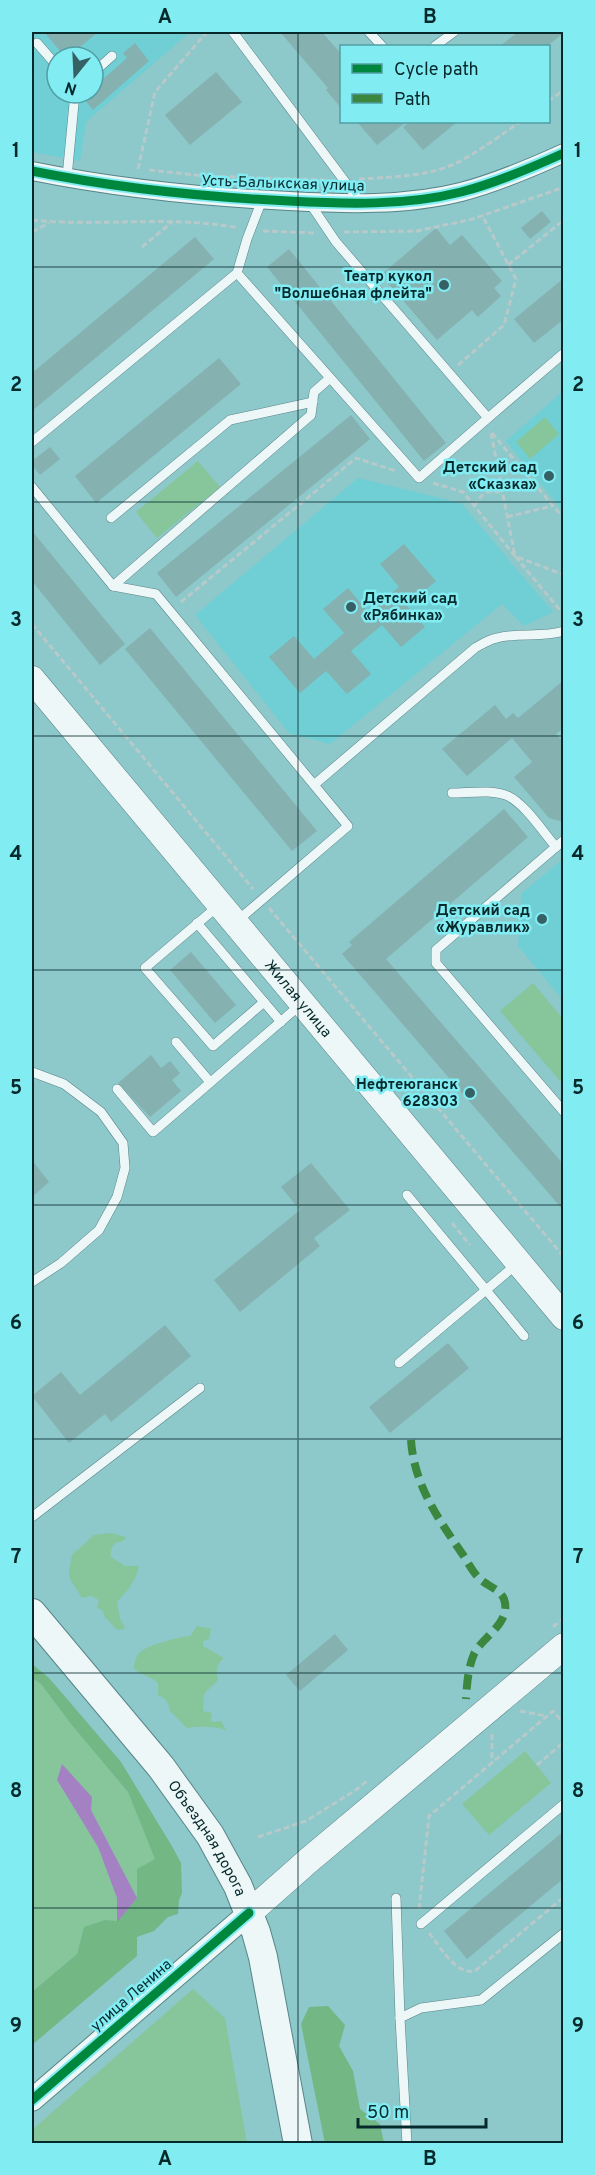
<svg xmlns="http://www.w3.org/2000/svg" width="595" height="2175" viewBox="0 0 595 2175" font-family="Overpass,sans-serif">
<style>
.built{fill:#70cfd4;fill-rule:evenodd}
.green{fill:#87c69b}
.forest{fill:#72b784}
.water{fill:#a381c2}
.building{fill:#85b2b0}
.lines{fill:none;stroke-linecap:round;stroke-linejoin:round}
.service-casing{stroke:#598588;stroke-width:10}
.minor-casing{stroke:#598588;stroke-width:20}
.tertiary-casing{stroke:#598588;stroke-width:24}
.secondary-casing{stroke:#598588;stroke-width:27}
.primary-casing{stroke:#598588;stroke-width:30}
.path{stroke:#b7c9c9;stroke-width:3;stroke-dasharray:6 3;stroke-linecap:butt}
.service{stroke:#eef7f7;stroke-width:9}
.minor{stroke:#eef7f7;stroke-width:18}
.tertiary{stroke:#eef7f7;stroke-width:22}
.secondary{stroke:#eef7f7;stroke-width:26}
.primary{stroke:#eef7f7;stroke-width:28}
.quiet{stroke:#3b873e;stroke-width:8;stroke-dasharray:15 8;stroke-linecap:butt}
.cycleway-casing{stroke:#81ecf2;stroke-width:13}
.cycleway{stroke:#00873e;stroke-width:9}
.grid{fill:none;stroke:#062a2c;stroke-width:1.5;stroke-opacity:0.55}
.poi-dot{fill:#356164;stroke:#81ecf2;stroke-width:2}
.labels{text-anchor:middle;stroke-width:5;stroke-linejoin:round;paint-order:stroke}
.street-label{font-size:15px;fill:#062a2c;stroke:#81ecf2}
.poi-label{font-size:15px;font-weight:bold;fill:#062a2c;stroke:#81ecf2;text-anchor:end}
.neatline{fill:none;stroke:#062a2c;stroke-width:2}
.grid-label{font-size:20px;text-anchor:middle;font-weight:bold;fill:#062a2c}
</style>
<rect width="100%" height="100%" fill="#8dc8cb"/>
<!-- built -->
<g class="built">
<path d="M32,32H190L86,122L80,161L32,152ZM57,57H93V93H57Z"/>
<polygon points="563,391 563,511 506,441"/>
<polygon points="358,478 461,503 553,612 524,626 502,604 330,744 289,733 195,615"/>
<polygon points="563,859 563,1000 518,946 522,893"/>
</g>
<!-- green -->
<g class="green">
<polygon points="545,417 559,434 530,459 516,442"/>
<polygon points="198,461 220,487 157,538 136,512"/>
<polygon points="533,983 563,1019 563,1078 560,1081 500,1011"/>
<path d="M111,1533L126,1537L123,1541L115,1543C112,1547 110,1552 111,1557L125,1566H139C137,1580 126,1592 117,1602L120,1619L125,1627L124,1629L117,1630L104,1616L103,1611L97,1607L99,1600L91,1596L82,1598L70,1579L69,1571L72,1555L94,1535Z"/>
<path d="M197,1626L211,1629L209,1639L203,1641V1646L224,1658C217,1664 215,1671 218,1680C204,1695 204,1688 203,1711L212,1713L211,1720L212,1722L221,1721L226,1730C214,1726 200,1726 187,1728L170,1711C169,1703 166,1698 158,1695V1683C151,1676 141,1676 134,1668C135,1661 136,1654 143,1650C153,1644 178,1637 190,1636Z"/>
<polygon points="32,1678 41,1684 71,1724 128,1792 156,1859 137,1869 137,1898 91,1810 91,1797 62,1764 57,1780 98,1847 117,1898 117,1922 105,1920 84,1927 77,1954 32,1992"/>
<polygon points="525,1751 551,1783 489,1835 462,1804"/>
<polygon points="193,1989 225,2018 247,2143 32,2143 32,2130"/>
</g>
<!-- forest -->
<g class="forest">
<polygon points="32,1664 49,1678 121,1762 173,1848 181,1863 182,1893 179,1900 178,1914 168,1917 154,1931 137,1937 137,1956 32,2045 32,1992 77,1954 84,1927 105,1920 117,1921 137,1898 137,1869 155,1859 128,1792 71,1724 41,1684 32,1678"/>
<polygon points="328,2006 345,2025 339,2046 353,2071 360,2109 380,2124 384,2143 325,2143 301,2024 309,2007"/>
</g>
<!-- water -->
<polygon class="water" points="62,1764 92,1797 91,1810 137,1898 117,1922 117,1898 98,1847 57,1780"/>
<!-- building -->
<g class="building">
<polygon points="44,32 98,32 68,57 65,57"/>
<polygon points="280,32 322,32 342,55 342,109 326,90 328,88"/>
<polygon points="518,32 564,32 564,33 547,46 500,46"/>
<polygon points="135,43 149,61 93,110 83,98 88,93 93,93 93,88 127,58 123,53"/>
<polygon points="216,72 242,102 190,145 165,115"/>
<polygon points="357,122 406,122 377,145"/>
<polygon points="410,122 457,122 423,150 403,127"/>
<polygon points="542,211 551,222 530,239 521,228"/>
<polygon points="436,228 450,245 462,235 502,281 494,288 501,296 478,317 472,310 437,340 381,275"/>
<polygon points="195,237 214,259 32,411 32,373"/>
<polygon points="289,249 446,443 424,461 267,267"/>
<polygon points="564,278 564,319 534,343 514,319"/>
<polygon points="219,358 241,384 96,503 75,476"/>
<polygon points="351,415 370,439 176,597 157,573"/>
<polygon points="50,447 60,459 40,475 32,465 32,461"/>
<polygon points="32,531 125,644 100,665 32,581"/>
<polygon points="404,544 436,581 407,606 425,627 401,647 382,625 351,651 371,674 347,694 326,671 300,693 269,657 294,636 314,659 344,633 323,609 348,588 369,613 399,587 380,564"/>
<polygon points="150,628 317,831 292,851 125,649"/>
<polygon points="564,680 564,728 556,734 564,743 564,822 549,818 514,777 532,762 512,738 467,776 442,749 495,705 506,719 513,713 518,718"/>
<polygon points="504,809 528,837 386,959 564,1165 564,1211 342,954 352,945 349,942"/>
<polygon points="191,952 236,1005 215,1023 170,970"/>
<polygon points="151,1055 161,1068 170,1061 180,1073 172,1080 181,1091 150,1117 118,1083"/>
<polygon points="32,1160 49,1182 32,1197"/>
<polygon points="311,1163 350,1210 314,1238 320,1246 240,1312 214,1280 300,1210 281,1187"/>
<polygon points="165,1325 191,1356 111,1422 105,1414 69,1443 32,1396 61,1372 80,1395"/>
<polygon points="448,1343 469,1368 390,1433 369,1407"/>
<polygon points="335,1634 348,1650 300,1691 286,1675"/>
<polygon points="564,1831 564,1878 467,1959 444,1931"/>
</g>
<g class="lines">
<!-- service casing -->
<g class="service-casing">
<g id="service">
<polyline points="233,32 361,203"/>
<polyline points="369,32 382,46"/>
<polyline points="37,43 57,66"/>
<polyline points="435,46 454,32"/>
<polyline points="93,73 112,56"/>
<polyline points="67,177 75,93"/>
<polyline points="262,200 247,239 237,273 419,478 488,418 336,242 309,202"/>
<polyline points="488,418 564,353"/>
<polyline points="32,442 237,273"/>
<polyline points="32,487 113,586 156,594 348,826 236,922"/>
<polyline points="111,518 230,420 313,402"/>
<polyline points="113,586 311,415 314,392 330,378"/>
<path d="M315,784L475,648C482,644 490,639 497,638C519,632 541,638 564,631"/>
<path d="M452,793C469,793 492,789 508,796C525,804 543,832 556,847"/>
<polyline points="564,840 436,950 436,963 564,1112"/>
<polyline points="218,906 145,968 213,1046 264,1002"/>
<polyline points="197,923 281,1022"/>
<polyline points="176,1042 210,1082"/>
<polyline points="32,1072 64,1084 101,1112 123,1143 125,1168 117,1197 99,1230 61,1263 32,1282"/>
<polyline points="117,1089 153,1132 300,1005"/>
<polyline points="518,1263 486,1290 524,1336"/>
<polyline points="399,1363 486,1290 407,1195"/>
<polyline points="32,1517 200,1388"/>
<polyline points="396,1898 400,2018"/>
<polyline points="421,1924 564,1804"/>
<polyline points="407,2144 400,2018 421,2008 481,2000 564,1933"/>
</g>
</g>
<!-- minor casing -->
<g class="minor-casing">
<path id="minor" d="M32,171C116,188 203,197 289,201C345,204 406,206 461,192C496,183 531,168 564,153"/>
</g>
<!-- tertiary casing -->
<g class="tertiary-casing">
<polyline id="tertiary" points="32,2100 249,1913"/>
</g>
<!-- secondary casing -->
<g class="secondary-casing">
<g id="secondary">
<path id="s1" d="M32,679L564,1317"/>
<polyline points="249,1913 309,1860 564,1646"/>
</g>
</g>
<!-- primary casing -->
<g class="primary-casing">
<g id="primary">
<path id="s2" d="M32,1613L161,1767L210,1835L238,1886L256,1932L263,1957L298,2144"/>
</g>
</g>
<!-- path -->
<g class="path">
<polyline points="548,101 564,90"/>
<polyline points="138,169 155,92 207,32"/>
<polyline points="149,170 205,176 328,180"/>
<path d="M359,179C389,177 424,177 452,165C476,154 498,137 520,122"/>
<path d="M32,220C100,227 172,215 239,228"/>
<polyline points="263,231 316,233"/>
<polyline points="32,232 49,223"/>
<polyline points="344,232 417,231 473,219 564,187"/>
<polyline points="142,247 171,223"/>
<polyline points="508,265 564,220"/>
<polyline points="458,365 504,325 516,279 482,215"/>
<polyline points="491,433 515,556 564,615"/>
<polyline points="492,433 564,519"/>
<polyline points="433,483 463,492 515,556 564,575"/>
<path d="M474,506C484,491 484,491 503,492"/>
<polyline points="507,517 552,506"/>
<polyline points="181,602 356,458 396,471"/>
<polyline points="32,624 253,889"/>
<polyline points="269,908 564,1257"/>
<polyline points="452,1223 470,1245"/>
<polyline points="553,1627 564,1618"/>
<polyline points="520,1711 546,1716"/>
<polyline points="492,1734 492,1762"/>
<polyline points="537,1765 564,1742"/>
<polyline points="258,1837 306,1821 356,1790 368,1780"/>
<polyline points="419,1909 429,1816 553,1711 564,1724"/>
<path d="M429,1933C440,1946 455,1975 475,1971L564,1897"/>
</g>
<!-- service -->
<use href="#service" class="service"/>
<!-- minor -->
<use href="#minor" class="minor"/>
<!-- tertiary -->
<use href="#tertiary" class="tertiary"/>
<!-- secondary -->
<use href="#secondary" class="secondary"/>
<!-- primary -->
<use href="#primary" class="primary"/>
<!-- quiet -->
<path class="quiet" d="M411,1440C414,1484 437,1517 461,1552C467,1560 472,1572 480,1579C487,1586 500,1589 504,1599C512,1623 482,1637 474,1654C468,1668 467,1684 466,1699"/>
<!-- cycleway casing -->
<g class="cycleway-casing">
<g id="cycleway">
<path d="M32,171C116,188 203,197 289,201C345,204 406,206 461,192C496,183 531,168 564,153"/>
<polyline points="32,2100 249,1913"/>
</g>
</g>
<!-- cycleway -->
<use href="#cycleway" class="cycleway"/>
</g>
<!-- grid -->
<path class="grid" d="M298,32V2144M32,267H564M32,502H564M32,736H564M32,970H564M32,1205H564M32,1439H564M32,1673H564M32,1908H564"/>
<!-- markers -->
<g class="poi-dot">
<circle cx="444" cy="285" r="6"/>
<circle cx="549" cy="476" r="6"/>
<circle cx="351" cy="607" r="6"/>
<circle cx="542" cy="919" r="6"/>
<circle cx="470" cy="1093" r="6"/>
</g>
<g class="labels">
<!-- street labels -->
<g class="street-label">
<text transform="translate(283 183) rotate(2)" y="5">Усть-Балыкская улица</text>
<text dy="5" stroke="none"><textPath href="#s1" startOffset="416">Жилая улица</textPath></text>
<text dy="5" stroke="none"><textPath href="#s2" startOffset="286">Объездная дорога</textPath></text>
<text transform="translate(131 1995) rotate(-41)" y="5">улица Ленина</text>
</g>
<!-- poi labels -->
<g class="poi-label">
<text x="432" y="281">Театр кукол<tspan x="432" dy="17">"Волшебная флейта"</tspan></text>
<text x="537" y="472">Детский сад<tspan x="537" dy="17">«Сказка»</tspan></text>
<text x="363" y="603" text-anchor="start">Детский сад<tspan x="363" dy="17">«Рябинка»</tspan></text>
<text x="530" y="915">Детский сад<tspan x="530" dy="17">«Журавлик»</tspan></text>
<text x="458" y="1089">Нефтеюганск<tspan x="458" dy="17">628303</tspan></text>
</g>
</g>
<!-- border -->
<rect width="595" height="2175" fill="none" stroke="#81ecf2" stroke-width="66"/>
<!-- legend -->
<rect x="340" y="45" width="210" height="78" fill="#81ecf2" stroke="#509ea3" stroke-width="1.5"/>
<rect x="352" y="64" width="30" height="9" fill="#00873e" stroke="#509ea3" stroke-width="1.5"/>
<text x="394" y="75" font-size="18" fill="#062a2c">Cycle path</text>
<rect x="352" y="94" width="30" height="9" fill="#3b873e" stroke="#509ea3" stroke-width="1.5"/>
<text x="394" y="105" font-size="18" fill="#062a2c">Path</text>
<!-- north arrow -->
<g transform="translate(75 75) rotate(198)"><circle r="28" fill="#81ecf2" stroke="#509ea3" stroke-width="1.5"/>
<path d="M0-4.5L10 22L0 15L-10 22Z" fill="#356164"/>
<text y="-9" font-size="16" font-weight="bold" text-anchor="middle" fill="#062a2c">N</text>
</g>
<!-- scale -->
<path d="M358 2118v9h128v-9" fill="none" stroke="#062a2c" stroke-width="3"/>
<text x="367" y="2118" font-size="18" fill="#062a2c" stroke="#81ecf2" stroke-width="4.5" paint-order="stroke">50 m</text>
<rect x="33" y="33" width="529" height="2109" class="neatline"/>
<g class="grid-label">
<text x="165" y="23">A</text>
<text x="430" y="23">B</text>
<text x="16" y="157">1</text>
<text x="578" y="157">1</text>
<text x="16" y="391">2</text>
<text x="578" y="391">2</text>
<text x="16" y="626">3</text>
<text x="578" y="626">3</text>
<text x="16" y="860">4</text>
<text x="578" y="860">4</text>
<text x="16" y="1094">5</text>
<text x="578" y="1094">5</text>
<text x="16" y="1329">6</text>
<text x="578" y="1329">6</text>
<text x="16" y="1563">7</text>
<text x="578" y="1563">7</text>
<text x="16" y="1797">8</text>
<text x="578" y="1797">8</text>
<text x="16" y="2032">9</text>
<text x="578" y="2032">9</text>
<text x="165" y="2165">A</text>
<text x="430" y="2165">B</text>
</g>
</svg>
